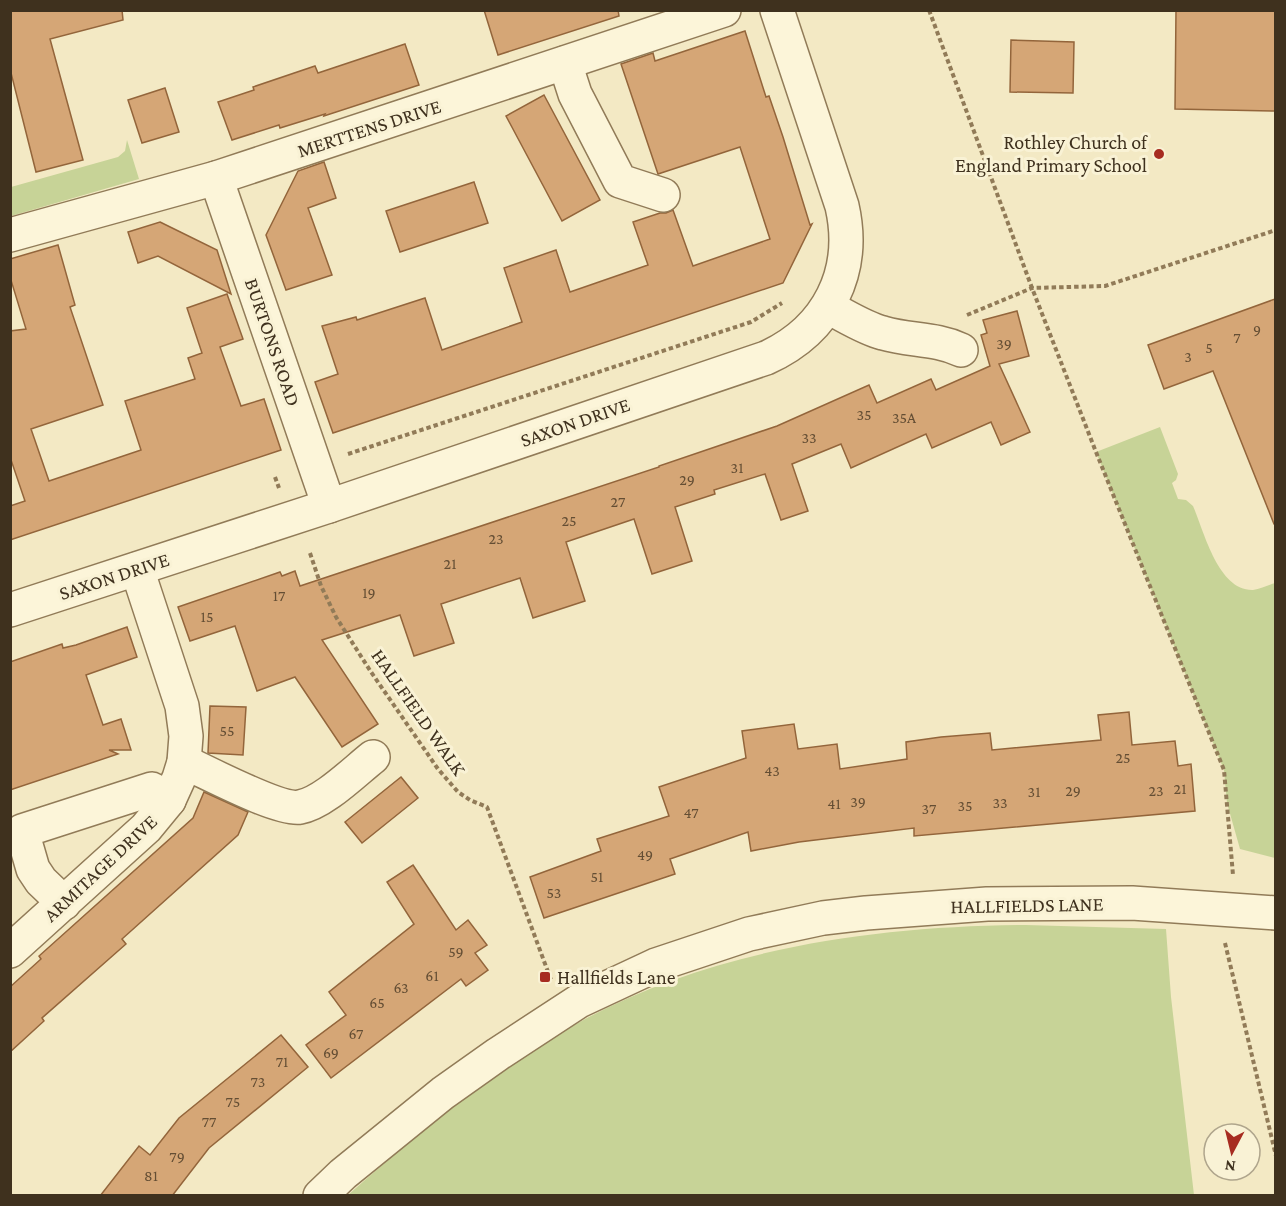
<svg xmlns="http://www.w3.org/2000/svg" width="1286" height="1206" viewBox="0 0 1286 1206" font-family="'Crimson Pro',serif">
<style>
.green{fill:#c7d397}
.building{fill:#d5a676;stroke:#93653b;stroke-width:1.5}
.lines{fill:none;stroke-linecap:round;stroke-linejoin:round}
.minor-casing{stroke:#917b58;stroke-width:36}
.path{stroke:#917b58;stroke-width:4;stroke-dasharray:4.5 3;stroke-linecap:butt}
.minor{stroke:#fcf5d9;stroke-width:33}
.poi-dot{fill:#a72c21;stroke:#f9f2d5;stroke-width:2}
.labels{text-anchor:middle;stroke-width:6;stroke-linejoin:round;paint-order:stroke}
.number-label{font-size:16px;fill:#644e34}
.street-label{font-size:20px;fill:#3f311e;stroke:#f9f2d5}
.poi-label{font-size:20px;fill:#3f311e;stroke:#f9f2d5;text-anchor:end}
</style>
<rect width="100%" height="100%" fill="#f3e9c4"/>
<!-- green -->
<g class="green">
<polygon points="127,140 139,179 11,216 11,187 118,157 125,151"/>
<path d="M1160,427L1178,474L1176,480L1172,483L1178,499L1186,500L1193,506C1204,531 1218,591 1253,590C1260,589 1268,585 1275,583V858L1240,849L1227,803L1224,770L1096,452Z"/>
<path d="M1026,925L1166,929L1171,997L1194,1195L347,1196C421,1130 499,1065 587,1018C719,948 878,926 1026,925Z"/>
</g>
<!-- building -->
<g class="building">
<polygon points="10,10 122,10 123,20 50,39 83,160 36,172 10,69"/>
<polygon points="484,10 618,10 619,16 498,55"/>
<polygon points="1176,10 1275,10 1275,111 1175,109"/>
<polygon points="745,31 766,97 769,96 783,137 810,225 812,224 783,283 333,433 315,382 338,374 322,326 356,317 357,320 425,298 442,350 522,322 504,268 556,250 570,292 648,265 633,222 660,213 666,213 673,210 693,266 770,239 740,147 658,174 621,64 653,53 655,61"/>
<polygon points="1011,40 1074,42 1073,93 1010,92"/>
<polygon points="405,44 419,85 324,116 325,114 280,128 279,125 232,140 218,102 254,90 253,87 315,66 318,73"/>
<polygon points="165,88 179,132 142,143 128,100"/>
<polygon points="544,95 600,200 562,221 506,116"/>
<polygon points="324,162 336,198 308,208 332,275 286,290 266,235 298,171"/>
<polygon points="474,182 488,223 400,252 386,211"/>
<polygon points="160,222 217,250 231,294 158,256 138,263 128,232"/>
<polygon points="58,245 75,305 70,307 103,405 31,429 49,481 141,450 125,401 195,379 188,358 202,353 187,308 227,294 243,339 220,347 241,406 264,399 281,450 10,540 10,506 25,501 10,457 10,331 26,329 10,277 10,259"/>
<polygon points="1275,299 1275,524 1274,524 1213,371 1164,389 1148,345"/>
<polygon points="1017,311 1029,356 999,364 1030,432 1001,445 991,422 932,448 926,434 851,468 841,444 792,464 808,511 781,520 765,474 714,490 715,494 675,507 692,561 652,574 634,519 566,542 585,601 533,618 520,578 441,604 454,643 414,656 400,615 322,640 378,724 342,747 295,677 257,691 235,626 190,641 178,607 280,572 282,576 295,571 300,586 659,467 659,466 777,426 869,385 877,403 931,379 936,390 990,366 981,335 987,333 983,320"/>
<polygon points="127,627 137,657 86,675 103,725 121,719 131,750 109,750 118,754 10,790 10,662 62,644 63,648 76,645"/>
<polygon points="210,706 246,707 243,755 208,753"/>
<polygon points="1129,712 1132,745 1175,741 1178,766 1191,764 1195,811 914,836 914,828 799,842 751,851 748,832 670,859 675,874 544,918 530,877 601,851 597,839 669,816 659,787 746,758 742,731 794,724 798,749 837,744 840,769 907,759 906,742 941,737 990,733 992,750 1101,740 1098,715"/>
<polygon points="401,777 418,798 362,843 345,822"/>
<polygon points="204,792 248,812 238,835 122,939 126,944 42,1018 44,1021 10,1052 10,987 41,959 39,956 193,818"/>
<polygon points="413,865 456,930 468,920 487,945 475,953 488,970 466,986 461,979 331,1078 306,1045 346,1015 329,992 414,924 387,882"/>
<polygon points="281,1035 308,1067 209,1148 172,1196 100,1196 139,1146 150,1155 179,1118"/>
</g>
<g class="lines">
<!-- minor casing -->
<g class="minor-casing">
<g id="minor">
<polyline points="565,63 575,94 620,181 663,195"/>
<polyline points="216,178 329,506"/>
<polyline points="10,235 216,178 724,10"/>
<path d="M828,307C846,316 864,328 883,333C910,341 935,338 961,350"/>
<path d="M10,610L329,506L766,358C828,330 857,272 842,206L777,10"/>
<path d="M184,762C207,772 279,811 300,807C323,803 354,772 373,757"/>
<polyline points="64,903 41,881 33,869 22,831 152,789 169,800"/>
<polyline points="10,951 146,828 169,800 179,778 184,762 186,736 182,706 137,569"/>
<polyline points="320,1196 343,1174 443,1093 498,1054 579,1001 656,965 749,934 823,918 866,913 987,904 1132,903 1276,913"/>
</g>
</g>
<!-- path -->
<g class="path">
<polyline points="929,10 1032,288 1096,452 1224,770 1233,875"/>
<polyline points="967,315 1032,288 1105,286 1276,230"/>
<polyline points="348,454 751,322 782,303"/>
<polyline points="275,477 279,488"/>
<polyline points="310,553 321,586 336,617 371,672 438,769 458,792 470,800 487,807 551,980"/>
<polyline points="1225,943 1276,1156"/>
</g>
<!-- minor -->
<use href="#minor" class="minor"/>
</g>
<!-- markers -->
<g class="poi-dot">
<circle cx="1159" cy="154" r="6"/>
<rect x="539" y="971" width="12" height="12" rx="3"/>
</g>
<g class="labels">
<!-- number labels -->
<g class="number-label">
<text x="1257" y="335">9</text>
<text x="1237" y="343">7</text>
<text x="1004" y="349">39</text>
<text x="1209" y="353">5</text>
<text x="1188" y="362">3</text>
<text x="864" y="420">35</text>
<text x="904" y="423">35A</text>
<text x="809" y="443">33</text>
<text x="737" y="473">31</text>
<text x="687" y="485">29</text>
<text x="618" y="507">27</text>
<text x="569" y="526">25</text>
<text x="496" y="544">23</text>
<text x="450" y="569">21</text>
<text x="369" y="598">19</text>
<text x="279" y="601">17</text>
<text x="207" y="622">15</text>
<text x="227" y="736">55</text>
<text x="1123" y="763">25</text>
<text x="772" y="776">43</text>
<text x="1180" y="794">21</text>
<text x="1073" y="796">29</text>
<text x="1156" y="796">23</text>
<text x="1034" y="797">31</text>
<text x="858" y="807">39</text>
<text x="1000" y="808">33</text>
<text x="834" y="809">41</text>
<text x="965" y="811">35</text>
<text x="929" y="814">37</text>
<text x="691" y="818">47</text>
<text x="645" y="860">49</text>
<text x="597" y="882">51</text>
<text x="554" y="898">53</text>
<text x="456" y="957">59</text>
<text x="432" y="981">61</text>
<text x="401" y="993">63</text>
<text x="377" y="1008">65</text>
<text x="356" y="1039">67</text>
<text x="331" y="1058">69</text>
<text x="282" y="1067">71</text>
<text x="258" y="1087">73</text>
<text x="233" y="1107">75</text>
<text x="209" y="1127">77</text>
<text x="177" y="1162">79</text>
<text x="151" y="1181">81</text>
</g>
<!-- street labels -->
<g class="street-label">
<text transform="translate(369 128) rotate(-18)" y="7">MERTTENS DRIVE</text>
<text transform="translate(273 342) rotate(71)" y="7">BURTONS ROAD</text>
<text transform="translate(575 422) rotate(-19)" y="7">SAXON DRIVE</text>
<text transform="translate(114 576) rotate(-18)" y="7">SAXON DRIVE</text>
<text transform="translate(419 712) rotate(55)" y="7">HALLFIELD WALK</text>
<text transform="translate(100 868) rotate(-43)" y="7">ARMITAGE DRIVE</text>
<text transform="translate(1027 905) rotate(-1)" y="7">HALLFIELDS LANE</text>
</g>
<!-- poi labels -->
<g class="poi-label">
<text x="1147" y="149">Rothley Church of<tspan x="1147" dy="23">England Primary School</tspan></text>
<text x="557" y="984" text-anchor="start">Hallfields Lane</text>
</g>
</g>
<!-- border -->
<rect width="1286" height="1206" fill="none" stroke="#3f311e" stroke-width="24"/>
<!-- north arrow -->
<g transform="translate(1232 1152) rotate(187)"><circle r="28" fill="#f9f2d5" stroke="#afa58c" stroke-width="1.5"/>
<path d="M0-4.5L10 22L0 15L-10 22Z" fill="#a72c21"/>
<text y="-9" font-size="16" font-weight="bold" text-anchor="middle" fill="#3f311e">N</text>
</g>
</svg>
